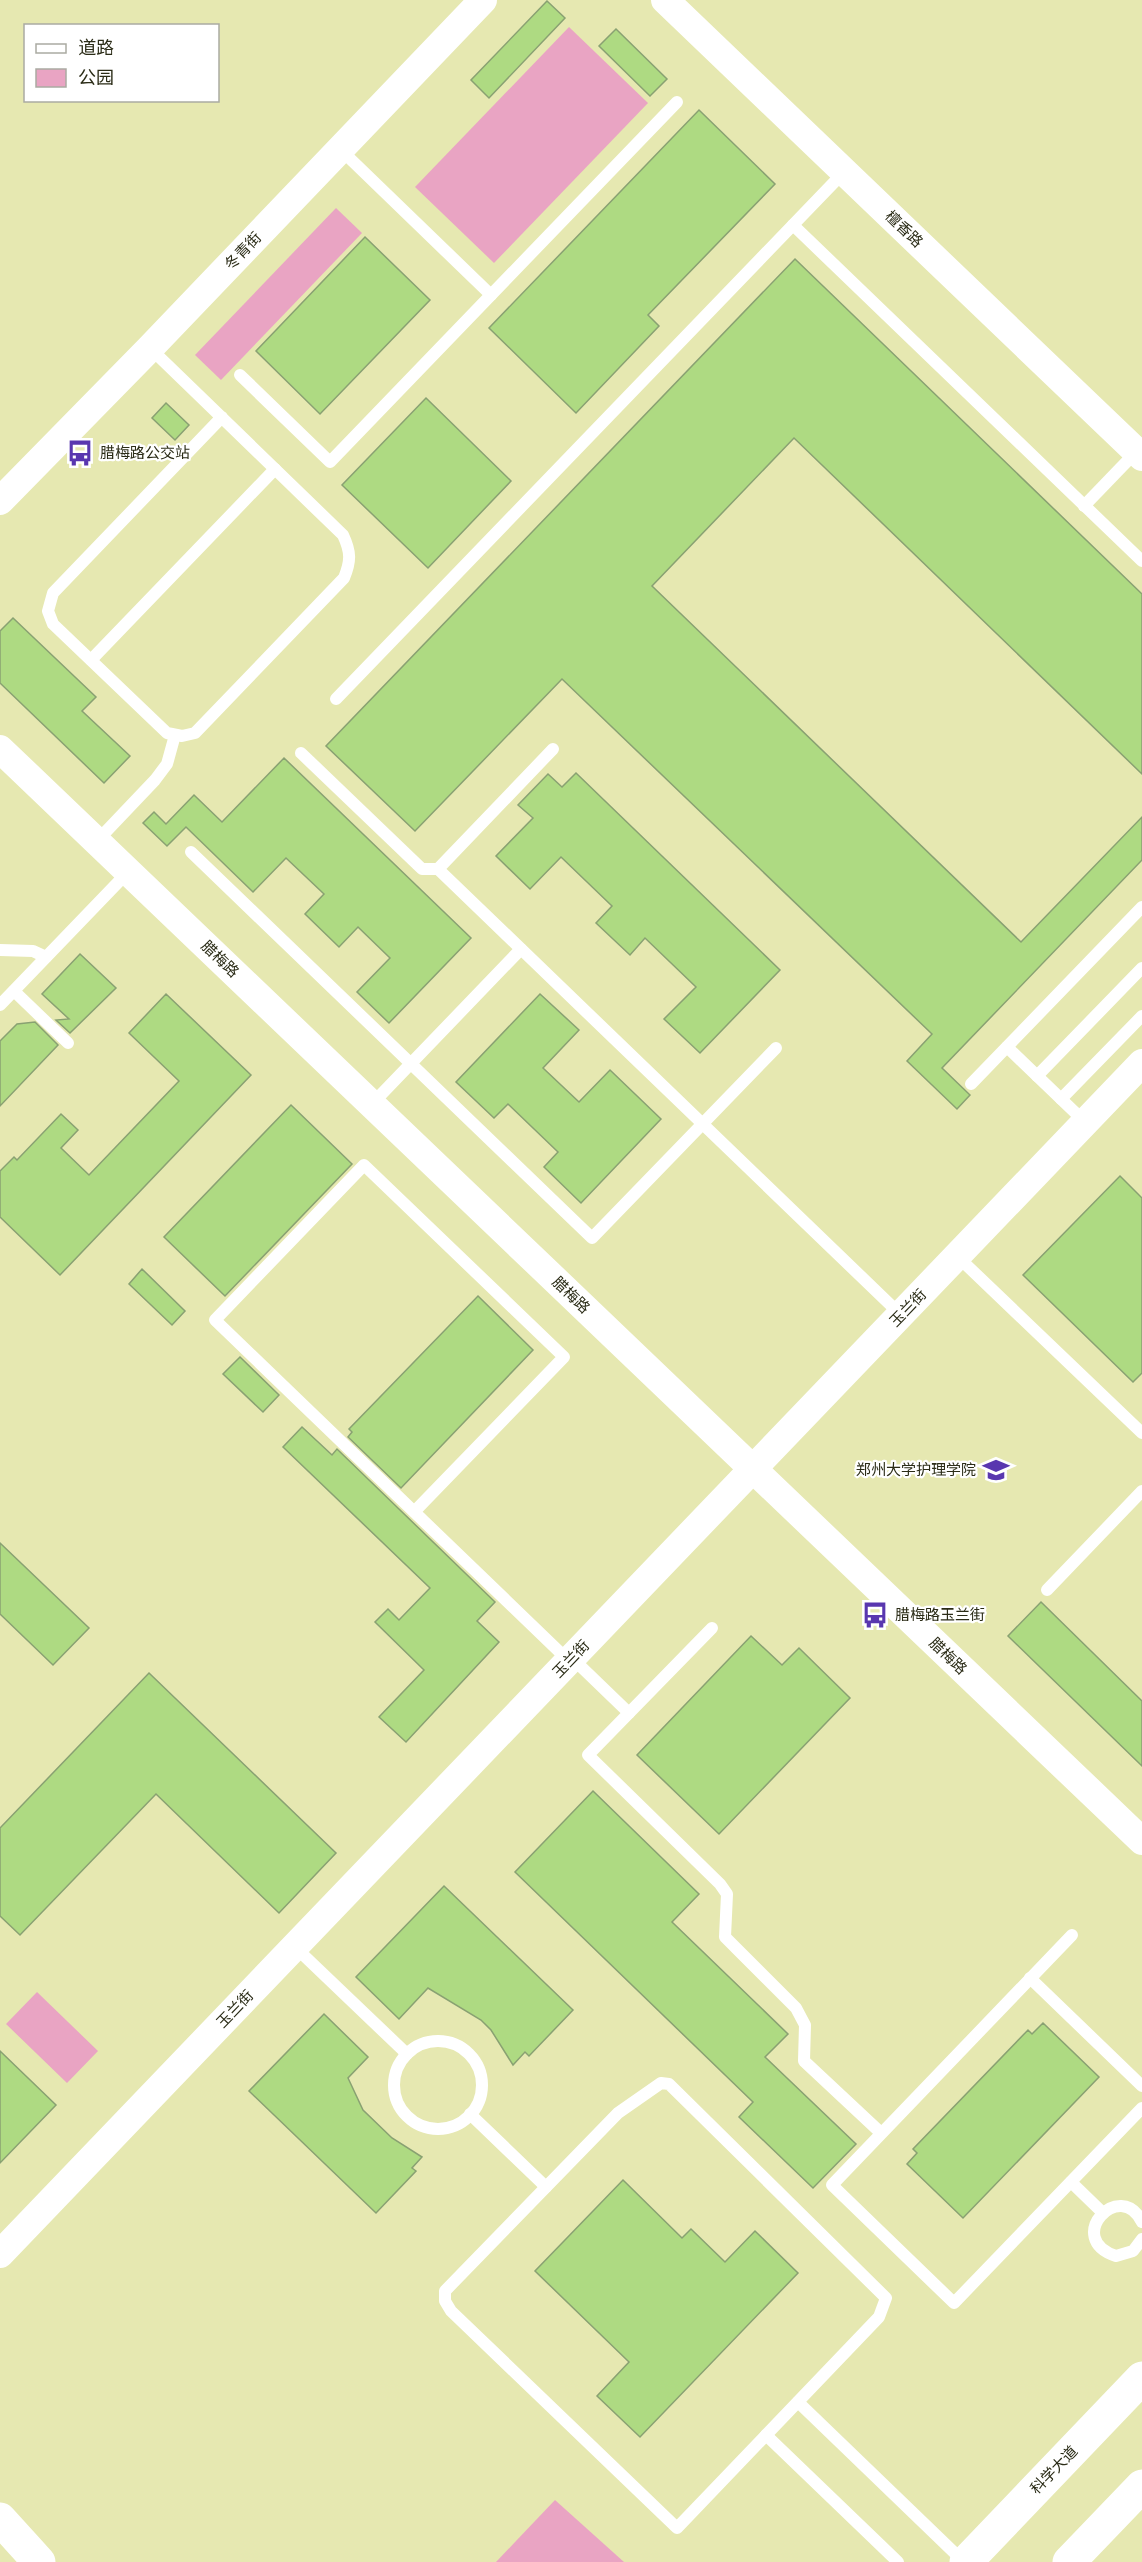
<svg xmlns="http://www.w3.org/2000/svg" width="1142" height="2562" viewBox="0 0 1142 2562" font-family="'Nunito Sans','Noto Sans SC',sans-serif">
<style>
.green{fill:#e9a4c3}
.building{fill:#aeda82;stroke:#89a172;stroke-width:1.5}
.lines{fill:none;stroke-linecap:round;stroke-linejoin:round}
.service{stroke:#fff;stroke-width:12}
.tertiary{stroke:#fff;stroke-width:28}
.primary{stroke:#fff;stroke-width:33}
.labels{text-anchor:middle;stroke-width:4.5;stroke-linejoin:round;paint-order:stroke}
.street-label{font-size:15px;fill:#2b2c17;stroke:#fff}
.poi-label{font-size:15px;fill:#2b2c17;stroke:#fff;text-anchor:start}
</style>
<rect width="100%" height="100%" fill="#e6e8b1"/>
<!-- green -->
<g class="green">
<polygon points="569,27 648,103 494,263 415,187"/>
<polygon points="336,208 362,233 221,380 195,355"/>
<polygon points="37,1992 98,2051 67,2083 6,2024"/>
<polygon points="555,2500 624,2562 496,2562"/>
</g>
<!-- building -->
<g class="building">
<polygon points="547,1 565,18 489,98 471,80"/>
<polygon points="616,29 667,79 650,96 599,46"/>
<polygon points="699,110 775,184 648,315 659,326 576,413 489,328"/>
<polygon points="365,237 430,300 320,414 256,351"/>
<polygon points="795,259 1142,594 1142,774 794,438 652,586 1021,942 1142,817 1142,860 942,1068 970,1095 957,1109 907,1061 932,1034 562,679 415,831 326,746"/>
<polygon points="426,398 511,481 428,568 342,485"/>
<polygon points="166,403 189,425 175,440 152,418"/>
<polygon points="13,618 96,697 82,711 130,756 104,783 0,683 0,631"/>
<polygon points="284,758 471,938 389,1023 357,992 390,958 358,927 339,947 305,914 324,894 286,858 253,892 186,827 167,846 143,823 154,812 166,824 194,795 222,822"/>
<polygon points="576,773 780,970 700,1053 664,1019 696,987 645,938 630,955 596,923 612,906 561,857 530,889 496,856 533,818 518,805 548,774 562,787"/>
<polygon points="80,954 116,988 70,1033 56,1020 69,1019 42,994"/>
<polygon points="166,994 251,1075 60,1275 0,1217 0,1171 14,1157 17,1160 61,1114 78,1130 61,1148 89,1175 179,1081 129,1033"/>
<polygon points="540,994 579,1030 543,1068 579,1102 610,1070 661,1119 581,1203 544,1167 558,1152 508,1104 494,1118 456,1082"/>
<polygon points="35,1022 58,1045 0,1106 0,1041 17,1024"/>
<polygon points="291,1105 352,1164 225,1296 164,1237"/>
<polygon points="1120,1176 1142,1198 1142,1373 1133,1382 1023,1275"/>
<polygon points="142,1269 185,1311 172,1325 129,1284"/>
<polygon points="478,1296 533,1350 401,1488 348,1437 352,1432 349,1429"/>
<polygon points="240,1357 279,1395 263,1412 223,1374"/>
<polygon points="302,1427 332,1455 337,1449 495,1602 477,1621 499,1642 406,1742 379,1717 424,1670 375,1622 388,1609 399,1620 430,1588 283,1447"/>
<polygon points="0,1543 89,1628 53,1665 0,1614"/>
<polygon points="1041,1602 1142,1701 1142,1766 1008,1636"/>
<polygon points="751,1636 782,1665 799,1648 850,1698 719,1834 637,1755"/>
<polygon points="149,1673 336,1853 279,1913 156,1794 20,1935 0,1916 0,1828"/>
<polygon points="593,1791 699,1894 672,1922 788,2034 765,2057 856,2144 813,2188 739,2117 753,2102 515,1872"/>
<polygon points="444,1886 573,2010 529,2056 525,2052 513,2065 491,2030 481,2020 428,1988 399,2019 356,1977"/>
<polygon points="324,2014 368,2057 348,2078 363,2110 392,2138 422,2157 412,2168 416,2171 376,2213 249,2091"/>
<polygon points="1043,2023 1099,2077 963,2218 907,2164 917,2153 913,2149 1028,2030 1032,2034"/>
<polygon points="0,2051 56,2105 0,2163"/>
<polygon points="623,2180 682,2238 691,2229 725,2262 755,2231 798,2273 640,2437 597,2396 629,2362 535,2271"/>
</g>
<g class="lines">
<!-- service -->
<g class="service">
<polyline points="340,149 491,295"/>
<polyline points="793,225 1142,561"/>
<path d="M150,348L343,535C351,552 351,561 344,578L195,733L182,736L167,733L53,624L48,611L53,593L222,417"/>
<polyline points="240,375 330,462 677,102"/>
<polyline points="1084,506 1136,452"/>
<polyline points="91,660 275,469"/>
<polyline points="336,699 844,172"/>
<polyline points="553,749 438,869 901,1315"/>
<polyline points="301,753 422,869 438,869"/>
<polyline points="97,841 155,780 167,764 175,735"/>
<polyline points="191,852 592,1238 776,1048"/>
<polyline points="0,950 33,951 46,957"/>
<polyline points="14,991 68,1043"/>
<polyline points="0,1005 128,872"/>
<polyline points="1007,1047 1085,1122"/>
<polyline points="1037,1076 1142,968"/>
<polyline points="971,1084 1142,907"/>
<polyline points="1061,1099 1142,1016"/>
<polyline points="371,1105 521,949"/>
<polyline points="957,1256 1142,1433"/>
<polyline points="414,1512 564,1357 364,1165 215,1320 569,1661"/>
<polyline points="1047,1590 1142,1491"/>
<polyline points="712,1628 588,1755 720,1884 727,1894 725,1937 796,2008 805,2025 804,2061 881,2133"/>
<polyline points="572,1658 629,1713"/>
<polyline points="1072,1935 832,2185 954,2303 1142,2108"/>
<polyline points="295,1947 407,2054"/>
<polyline points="1030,1978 1142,2086"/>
<circle cx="438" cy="2085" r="44"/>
<polygon points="661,2083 669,2084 886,2298 879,2317 677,2528 451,2311 445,2301 445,2291 618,2113"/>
<polyline points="470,2114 546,2187"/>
<polyline points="1071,2182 1103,2213"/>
<path d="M1142,2222C1120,2177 1063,2239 1116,2256L1133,2251L1142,2239"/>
<polyline points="798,2402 964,2562"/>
<polyline points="766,2435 898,2562"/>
</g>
<!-- tertiary -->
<g class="tertiary">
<polyline points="665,0 1142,457"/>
<polyline points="0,501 150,348 483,0"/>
<polyline points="0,749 1142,1841"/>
<polyline points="0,2254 1142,1063"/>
</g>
<!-- primary -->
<g class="primary">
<polyline points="0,2519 39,2562"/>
<polyline points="966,2562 1142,2378"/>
<polyline points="1069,2562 1142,2486"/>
</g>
</g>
<!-- icons -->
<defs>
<g id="bus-bare" transform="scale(2.07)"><path d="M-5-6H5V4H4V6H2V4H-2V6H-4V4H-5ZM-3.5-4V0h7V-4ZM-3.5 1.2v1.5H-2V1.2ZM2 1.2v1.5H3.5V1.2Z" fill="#5937af" stroke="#fff" stroke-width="2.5" paint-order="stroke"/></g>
<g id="university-bare" transform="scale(2.07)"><path d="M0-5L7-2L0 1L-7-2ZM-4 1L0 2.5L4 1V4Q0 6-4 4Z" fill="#5937af" stroke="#fff" stroke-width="2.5" paint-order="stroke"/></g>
</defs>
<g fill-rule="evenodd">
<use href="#bus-bare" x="80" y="453"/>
<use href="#university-bare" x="996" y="1470"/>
<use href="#bus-bare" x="875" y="1615"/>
</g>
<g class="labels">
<!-- street labels -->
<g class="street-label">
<text transform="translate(904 229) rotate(44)" y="5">檀香路</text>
<text transform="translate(243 251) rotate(-46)" y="5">冬青街</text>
<text transform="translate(220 959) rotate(44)" y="5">腊梅路</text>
<text transform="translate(571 1295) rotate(44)" y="5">腊梅路</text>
<text transform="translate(908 1308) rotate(-46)" y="5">玉兰街</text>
<text transform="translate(948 1656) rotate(44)" y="5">腊梅路</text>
<text transform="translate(571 1659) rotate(-46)" y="5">玉兰街</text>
<text transform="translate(235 2009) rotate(-46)" y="5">玉兰街</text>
<text transform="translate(1054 2470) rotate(-46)" y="5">科学大道</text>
</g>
<!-- poi labels -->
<g class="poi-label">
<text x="100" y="458">腊梅路公交站</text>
<text x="976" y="1475" text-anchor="end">郑州大学护理学院</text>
<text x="895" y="1620">腊梅路玉兰街</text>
</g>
</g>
<!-- legend -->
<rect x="24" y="24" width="195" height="78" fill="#ffffff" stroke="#aaaba2" stroke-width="1.5"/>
<rect x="36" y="44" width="30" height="9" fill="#ffffff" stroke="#aaaba2" stroke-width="1.5"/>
<text x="78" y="54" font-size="18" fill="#2b2c17">道路</text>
<rect x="36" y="69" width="30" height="18" fill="#e9a4c3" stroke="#aaaba2" stroke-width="1.5"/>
<text x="78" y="84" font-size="18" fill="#2b2c17">公园</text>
</svg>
